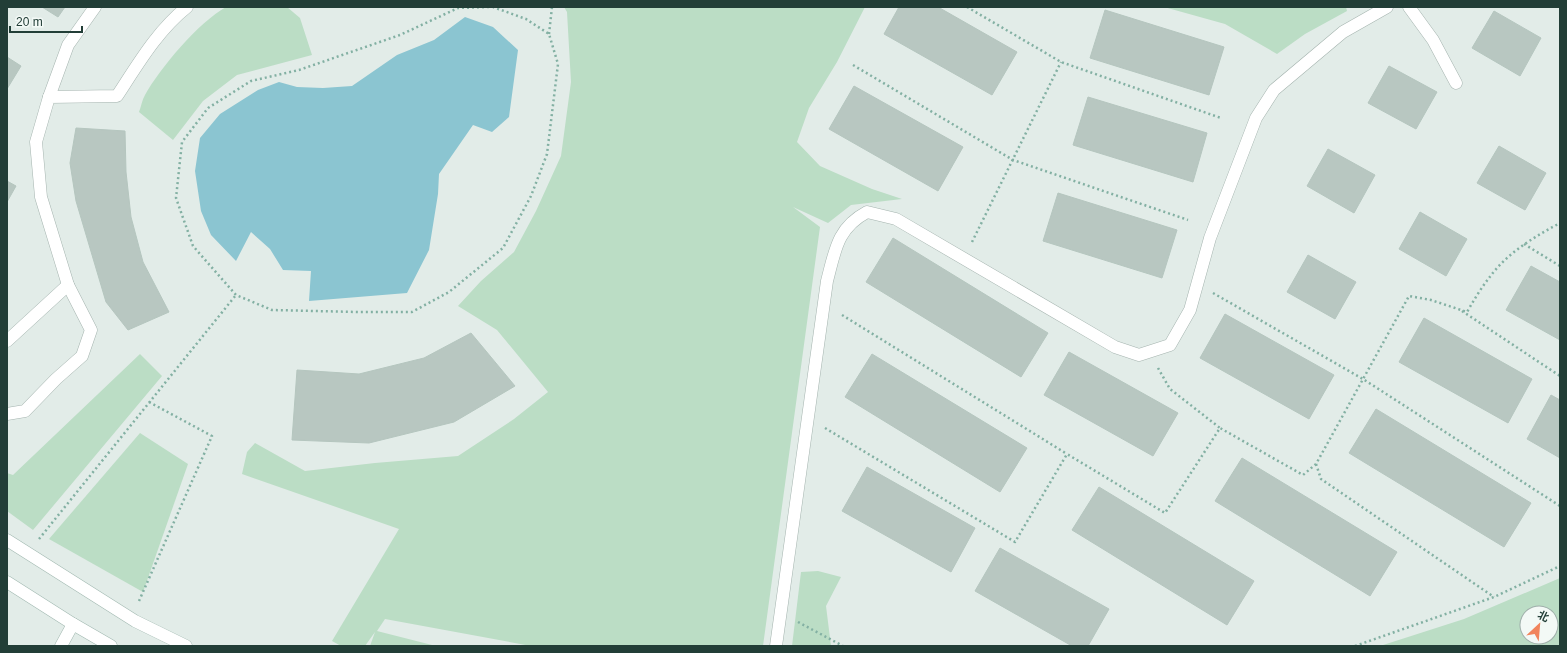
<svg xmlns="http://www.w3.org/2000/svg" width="1567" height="653" viewBox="0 0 1567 653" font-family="Arial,'Noto Sans SC',sans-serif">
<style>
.green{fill:#bbddc5;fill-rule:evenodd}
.water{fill:#8bc5d1}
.building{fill:#b8c7c1;stroke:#b5c6bf}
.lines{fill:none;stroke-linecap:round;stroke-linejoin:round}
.street-casing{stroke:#a5b4af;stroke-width:13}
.secondary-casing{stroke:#a1b8b0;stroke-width:13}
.path{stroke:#83b0a3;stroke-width:2.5;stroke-dasharray:2 3;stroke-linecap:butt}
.street{stroke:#fff;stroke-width:12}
.secondary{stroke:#fff;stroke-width:12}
</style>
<rect width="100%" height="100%" fill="#e2ece8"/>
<!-- green -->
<g class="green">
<path d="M226,7H287L300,18L312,55L237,75L203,101L173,140L139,112C141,107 142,100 145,95C160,68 199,22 226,7Z"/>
<polygon points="564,7 865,7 837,62 809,108 797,142 820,166 872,189 902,199 851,205 828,223 793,207 820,227 763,646 531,646 385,619 377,631 436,646 370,646 375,632 365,646 341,646 332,641 399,529 242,474 247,452 255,443 305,471 375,463 458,456 514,419 548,392 497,330 458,306 481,281 514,252 536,211 561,156 571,82 567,12"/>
<polygon points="1164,7 1346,7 1347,11 1305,34 1277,54 1225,24"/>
<polygon points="140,354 162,376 33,530 7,511 7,473 13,475"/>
<polygon points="140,433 188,464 143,592 49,539"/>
<polygon points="818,571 841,577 826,606 831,646 792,646 801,572"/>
<path d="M1560,578V646H1380L1464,619ZM1527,613H1551V637H1527Z"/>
</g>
<!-- water -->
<polygon class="water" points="465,17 493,27 518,50 509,117 492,132 473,125 439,174 438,194 429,250 407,293 309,301 311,271 283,270 270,249 251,232 236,261 211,235 201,211 195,171 200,138 220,114 258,90 279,82 297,87 323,88 352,86 397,55 434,40"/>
<!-- building -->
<g class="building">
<polygon points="42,7 65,7 58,17"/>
<polygon points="899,7 938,7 1017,52 992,95 884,34"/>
<polygon points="1105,10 1224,47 1209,95 1090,58"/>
<polygon points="1494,11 1541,38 1520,76 1472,48"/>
<polygon points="7,57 21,66 7,89"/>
<polygon points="1389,66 1437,92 1416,129 1368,103"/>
<polygon points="854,86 963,147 938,191 829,129"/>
<polygon points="1088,97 1207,133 1193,182 1073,145"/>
<polygon points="76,128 125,131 126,172 131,217 143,262 169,312 128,330 106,302 76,201 70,163"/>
<polygon points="1499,146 1546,173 1525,210 1477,183"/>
<polygon points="1328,149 1375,175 1354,213 1307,186"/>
<polygon points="7,181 16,186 7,202"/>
<polygon points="1058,193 1177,230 1162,278 1043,241"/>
<polygon points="1420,212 1467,239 1446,276 1399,249"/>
<polygon points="893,238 1048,333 1021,377 866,282"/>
<polygon points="1308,255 1356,282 1335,319 1287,292"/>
<polygon points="1531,266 1560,282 1560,340 1506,310"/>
<polygon points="1225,314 1334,375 1309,419 1200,358"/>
<polygon points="1424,318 1532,379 1508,423 1399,362"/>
<polygon points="471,333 515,386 454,422 369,443 292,440 297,370 359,374 424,358"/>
<polygon points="1069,352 1178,413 1153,456 1044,395"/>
<polygon points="872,354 1027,448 1000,492 845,397"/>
<polygon points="1551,395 1560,400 1560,458 1527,439"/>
<polygon points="1376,409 1531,503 1504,547 1349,453"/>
<polygon points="1242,458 1397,552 1370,596 1215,501"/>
<polygon points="867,467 975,528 951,572 842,511"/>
<polygon points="1099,487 1254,581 1227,625 1072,530"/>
<polygon points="1000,548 1109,609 1088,646 1072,646 975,591"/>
</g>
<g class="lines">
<!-- street casing -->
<g class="street-casing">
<g id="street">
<polyline points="1409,7 1433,40 1456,83"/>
<polyline points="49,97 68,45 95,7"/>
<polyline points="7,341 68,285"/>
<path d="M7,414L25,411L56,379L82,356L91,330L68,285L41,197L36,142L49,97L117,96C138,64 157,31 187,7"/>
<path d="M776,646L827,281C835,251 837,228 867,212L896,219L1115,347L1139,355L1170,345L1190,310L1210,238L1256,118L1274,90L1343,32L1387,7"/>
</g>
</g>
<!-- secondary casing -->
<g class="secondary-casing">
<g id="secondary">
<polyline points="7,540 135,621 186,646"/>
<polyline points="7,582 73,624 111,646"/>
<polyline points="61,646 73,624"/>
</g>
</g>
<!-- path -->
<g class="path">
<polyline points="489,7 458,8 400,35 299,70 251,81 208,108 182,142 176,198 193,246 236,295 272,310 358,312 412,312 449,292 503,248 531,196 547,154 558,64 549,34 526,19 493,7"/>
<polyline points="967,7 1061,62 1221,118"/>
<polyline points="549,34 552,7"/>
<polyline points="853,65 1013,160 1188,220"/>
<polyline points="972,242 1061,62"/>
<polyline points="1524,244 1560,266"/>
<polyline points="1213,293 1363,379 1560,506"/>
<polyline points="1462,311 1560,376"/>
<polyline points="842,315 1067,454"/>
<polyline points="1158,368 1170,389 1220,428"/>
<path d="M825,428L1015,542L1067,454L1165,513L1220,428L1303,475L1316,464L1409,296L1431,300L1467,312C1474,300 1481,288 1489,278C1507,253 1534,237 1560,223"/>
<polyline points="1316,464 1321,479 1494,597"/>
<polyline points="39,539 236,295"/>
<polyline points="139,601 212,436 149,402"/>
<polyline points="798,622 843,646"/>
<polyline points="1355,646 1494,597 1560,566"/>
</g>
<!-- street -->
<use href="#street" class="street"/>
<!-- secondary -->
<use href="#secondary" class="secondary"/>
</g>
<!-- border -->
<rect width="1567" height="653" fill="none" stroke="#223e37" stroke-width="16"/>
<!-- north arrow -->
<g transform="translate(1539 625) rotate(26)"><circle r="19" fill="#f3f9f6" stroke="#9faeaa"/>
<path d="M0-3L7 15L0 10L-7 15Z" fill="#f1845c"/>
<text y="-6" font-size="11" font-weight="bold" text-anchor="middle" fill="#223e37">北</text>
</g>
<!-- scale -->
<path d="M10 26v6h72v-6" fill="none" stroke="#223e37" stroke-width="2"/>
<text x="16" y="26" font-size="12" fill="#223e37" stroke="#f3f9f6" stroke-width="3" paint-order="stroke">20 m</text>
</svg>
